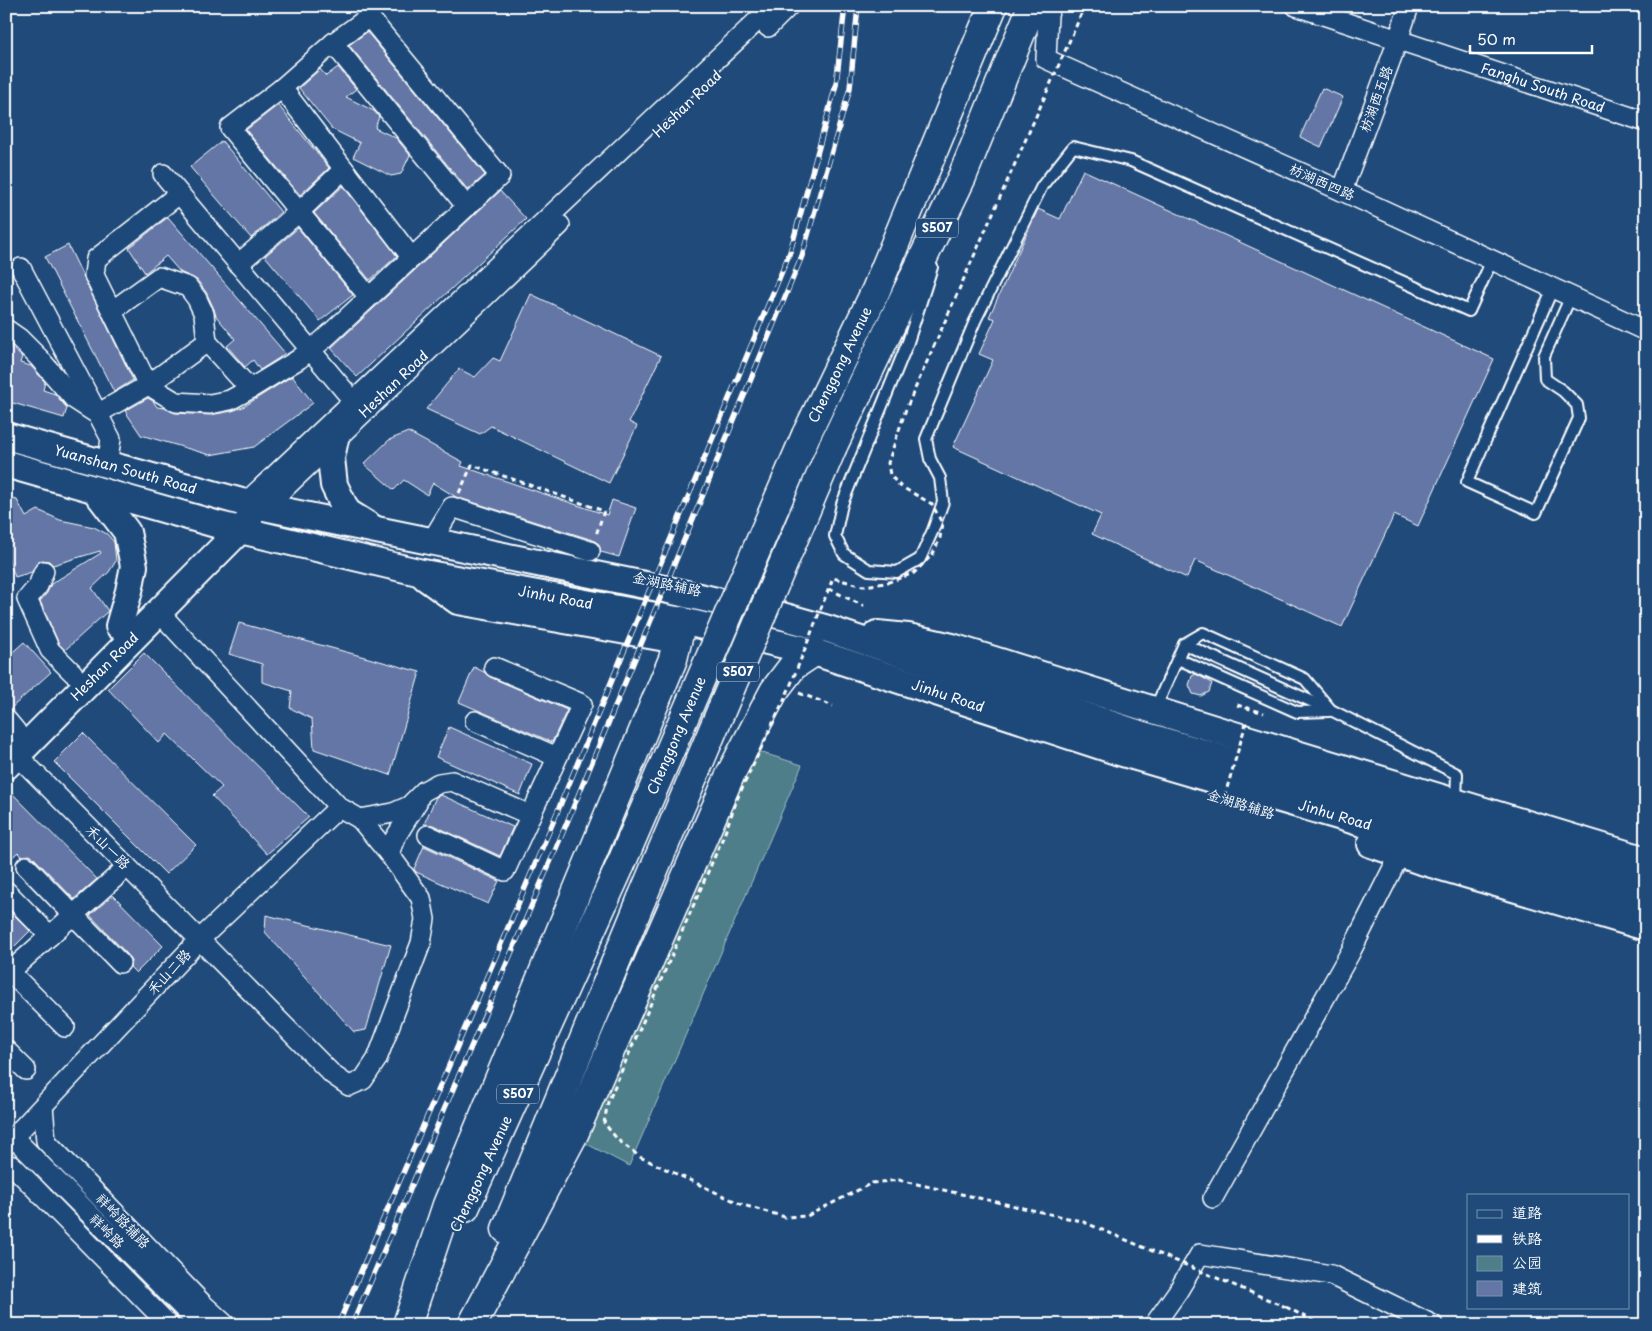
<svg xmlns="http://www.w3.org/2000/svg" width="1652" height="1331" viewBox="0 0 1652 1331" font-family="'Playpen Sans','LXGW WenKai TC',sans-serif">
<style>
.green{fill:#4e7e89;stroke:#a6bec4}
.building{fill:#6476a5;stroke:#fff}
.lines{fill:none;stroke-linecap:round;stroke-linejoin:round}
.lane-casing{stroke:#fff;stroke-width:14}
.street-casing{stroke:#fff;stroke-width:22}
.secondary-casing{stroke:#fff;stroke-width:30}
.highway-casing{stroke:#fff;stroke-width:31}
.path{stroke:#fff;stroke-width:3;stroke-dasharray:5 4;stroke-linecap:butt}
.lane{stroke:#1f4a7a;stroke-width:10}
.street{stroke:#1f4a7a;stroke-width:19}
.secondary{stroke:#1f4a7a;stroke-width:26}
.highway{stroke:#1f4a7a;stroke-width:28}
.rail-casing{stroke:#fff;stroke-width:5.5}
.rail{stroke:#1f4a7a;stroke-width:4;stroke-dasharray:11;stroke-linecap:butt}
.highway-bridge-casing{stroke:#fff;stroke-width:31;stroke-linecap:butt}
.path-bridge{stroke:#fff;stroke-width:3;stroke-dasharray:5 4;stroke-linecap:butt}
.highway-bridge{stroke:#1f4a7a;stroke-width:28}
.labels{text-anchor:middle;stroke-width:4;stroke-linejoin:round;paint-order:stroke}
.shield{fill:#1f4a7a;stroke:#bcc9d7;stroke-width:1}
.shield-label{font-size:12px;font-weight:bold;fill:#fff}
.street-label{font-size:14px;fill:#fff;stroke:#1f4a7a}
</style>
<rect width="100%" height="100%" fill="#1f4a7a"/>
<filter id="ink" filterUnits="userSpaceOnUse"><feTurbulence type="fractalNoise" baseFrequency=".02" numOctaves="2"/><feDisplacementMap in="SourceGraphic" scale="10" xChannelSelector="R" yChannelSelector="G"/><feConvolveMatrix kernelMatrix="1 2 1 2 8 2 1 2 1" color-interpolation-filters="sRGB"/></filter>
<g filter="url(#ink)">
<!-- green -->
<polygon class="green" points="753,750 802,765 629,1166 585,1143"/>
<!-- building -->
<g class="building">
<polygon points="367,32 485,175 468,190 349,45"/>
<polygon points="338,67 356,89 346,97 374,111 379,117 375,128 396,138 410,155 401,174 391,176 353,157 360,143 332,129 299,88 320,69 326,76"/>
<polygon points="1322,88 1343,97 1321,147 1300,137"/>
<polygon points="278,105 329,168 300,195 246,130"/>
<polygon points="222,141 281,212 251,238 190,167"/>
<polygon points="1083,170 1494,359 1418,526 1394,515 1342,627 1195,560 1187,578 1092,534 1101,515 953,447 993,360 979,354 995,319 989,317 1038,209 1060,219"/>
<polygon points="343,186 397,256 370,280 314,213"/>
<polygon points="500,191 526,219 357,377 331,348"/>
<polygon points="168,217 285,353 279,358 260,370 253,360 245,367 227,346 235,339 216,316 214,309 206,292 197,280 180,272 166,256 145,273 129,248"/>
<polygon points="298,228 353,295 320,321 265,256"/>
<polygon points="68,245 133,380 114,392 45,257"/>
<polygon points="531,294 661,356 629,422 637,426 609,483 491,426 480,434 426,409 459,369 475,377 493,358 500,361"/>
<polygon points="6,343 22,357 20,363 31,366 45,382 43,390 55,394 67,408 64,418 6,401"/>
<polygon points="292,376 313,403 254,447 210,455 141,435 125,411 148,398 153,401 157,407 165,408 175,413 210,415 232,411 243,407"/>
<polygon points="408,432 463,462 461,466 607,515 612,500 636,508 619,557 601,552 599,544 593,540 456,497 433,483 427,495 404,480 394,490 364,464 389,440"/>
<polygon points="6,497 17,500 26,517 38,510 60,520 94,527 107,534 114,542 116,561 109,572 92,588 108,611 65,650 59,644 40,601 47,593 51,584 101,553 100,551 53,565 49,561 42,560 37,563 32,572 15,577 6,553"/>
<polygon points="239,623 420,672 390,775 314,749 312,719 290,708 292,691 262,682 262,664 229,654"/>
<polygon points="24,642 51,672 10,709 6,708 6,658"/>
<polygon points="144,653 309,817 267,854 212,796 222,787 167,734 159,743 108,689"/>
<polygon points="474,667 484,672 490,677 567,710 552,742 459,702"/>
<polygon points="1196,674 1212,683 1209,692 1201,696 1193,694 1189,685 1192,676"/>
<polygon points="449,727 532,764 520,795 436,757"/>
<polygon points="83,733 196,845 166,874 54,762"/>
<polygon points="6,787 97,879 74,899 34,858 30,855 22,856 18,852 6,863"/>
<polygon points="441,795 513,827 500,856 433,825 424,824 436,797"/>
<polygon points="424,846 499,881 488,904 416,872 414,869"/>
<polygon points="113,895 163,946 136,973 130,967 131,961 128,955 90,915"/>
<polygon points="6,907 30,931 6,955"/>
<polygon points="266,915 391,945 366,1030 354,1032 265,932"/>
</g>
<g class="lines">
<!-- lane casing -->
<g class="lane-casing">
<g id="lane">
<polyline points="932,267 908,342 842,504 835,536 844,554 869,570 897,572 920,559 933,530 943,502 940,478 930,459 926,439 975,321 1042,186 1073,147 1131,161 1469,311 1492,260"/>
<polyline points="1553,288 1467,482 1536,513 1579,418 1577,405 1563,391 1545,379 1544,356 1571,296"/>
<polyline points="1184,644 1333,711 1457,774 1456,800"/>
<polyline points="1178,659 1297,712 1329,711"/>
<polyline points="1155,709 1184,644 1203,633 1305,679 1330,709"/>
</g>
</g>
<!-- street casing -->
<g class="street-casing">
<g id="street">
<polyline points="1051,6 1048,15 1046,59 1342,191 1646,331"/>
<path id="s1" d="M1296,6L1646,122"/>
<polyline points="768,27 789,6"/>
<polyline points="333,43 467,207"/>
<polyline points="282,88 412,258"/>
<polyline points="163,174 354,402"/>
<polyline points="1342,191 1398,40 1409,6"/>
<polyline points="179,194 96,259 94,275 148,385 176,402 210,404 230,400 250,389 299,359 323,340 500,176 369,17 333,43 282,88 230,128 369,297"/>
<polyline points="238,264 299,212 344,169"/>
<polyline points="21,268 111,439 107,465"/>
<polyline points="112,311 159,277 188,287 197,299 204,314 207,342 250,389"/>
<polyline points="6,329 19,338 39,358 74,399 97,414 148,385 207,342"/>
<polyline points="245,503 773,6"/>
<path id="s2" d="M265,507L560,225"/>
<polyline points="431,542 452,507 590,551"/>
<polyline points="44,571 38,586 27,599 50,650 73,673"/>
<polyline points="6,719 16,731"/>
<polyline points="475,721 557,757"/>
<polyline points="17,755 333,1075 349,1086 363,1080 377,1059 421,943 425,919 421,898 389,854 360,819 339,807 158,611"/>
<polyline points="360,819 393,813 409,806 424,791 439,783 452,781 530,815"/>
<polyline points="428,835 505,871 582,704 494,667"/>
<polyline points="389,854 395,838 418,801"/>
<polyline points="26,866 120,963"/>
<polyline points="6,891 50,936"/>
<polyline points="6,968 65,1027"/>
<polyline points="6,975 127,867"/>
<polyline points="6,1050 26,1070"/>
<polyline points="43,1106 46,1141 203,1304 226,1325"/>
<polyline points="14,1138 200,1325"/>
<polyline points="6,1145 199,940 339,807"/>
<polyline points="6,1165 13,1166 169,1325"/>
<polyline points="1213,1198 1350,953 1400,854"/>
<polyline points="1154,1325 1178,1291 1200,1254 1331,1275 1433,1325"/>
</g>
</g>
<!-- secondary casing -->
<g class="secondary-casing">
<g id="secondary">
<path id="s3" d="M6,436L245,503L669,590L782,616L828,629L1143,735L1646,882"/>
<polyline points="335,439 331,458 334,485 347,512 371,527"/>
<path id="s4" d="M6,464L219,525L418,572L682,621L814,652L1116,751L1646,906"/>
<polyline points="95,490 127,532 134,566 129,591 119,626"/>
<polyline points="425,577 458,601 677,640"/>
<polyline points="877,634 908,637 952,647 1234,735 1646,860"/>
<path id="s5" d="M6,766L249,521"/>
<polyline points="1371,844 1418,860 1646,927"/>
</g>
</g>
<!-- highway casing -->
<g class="highway-casing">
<g id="highway">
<path id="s6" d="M806,435L876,290L993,6"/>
<polyline points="833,446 962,177 1032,6"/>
<polyline points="465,1208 621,864"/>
<polyline points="506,1229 642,898"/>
<polyline points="407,1325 447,1205 673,659 682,621"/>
<polyline points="472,1325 574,1134 731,773 774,691 793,666 814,652"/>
</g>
</g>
<!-- path -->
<g class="path">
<polyline points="459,493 472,465 604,511 596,535"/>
<polyline points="829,589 864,606"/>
<polyline points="799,693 833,706"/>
<polyline points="1237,705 1264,713"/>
<polyline points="1286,1307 1321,1325"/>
</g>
<!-- lane -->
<use href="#lane" class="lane"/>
<!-- street -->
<use href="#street" class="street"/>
<!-- secondary -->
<use href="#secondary" class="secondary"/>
<!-- highway -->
<use href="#highway" class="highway"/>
<!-- rail casing -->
<g class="rail-casing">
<g id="rail">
<polyline points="338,1325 551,827 790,252 836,85 845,6"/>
<polyline points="352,1325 563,832 802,256 850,88 858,6"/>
</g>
</g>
<!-- rail -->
<use href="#rail" class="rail"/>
<!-- highway-bridge casing -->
<g class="highway-bridge-casing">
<g id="highway-bridge">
<path id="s7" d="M621,864L806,435"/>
<polyline points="642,898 833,446"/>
</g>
</g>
<!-- path-bridge -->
<g class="path-bridge">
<polyline points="1085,6 906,409 888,463 890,475 900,486 932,504 942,523 940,538 933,554 914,573 886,583 863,586 833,578 789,689 738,797 724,835 608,1102 604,1123 618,1140 640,1157 743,1205 785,1217 807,1216 872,1183 899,1180 1081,1221 1286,1307"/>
<polyline points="1222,805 1247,720"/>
</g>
<!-- highway-bridge -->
<use href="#highway-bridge" class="highway-bridge"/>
</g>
</g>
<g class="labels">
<!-- shield labels -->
<g class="shield">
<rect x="916" y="218.5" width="42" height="19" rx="4"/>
<rect x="717" y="662.5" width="42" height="19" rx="4"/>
<rect x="497" y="1084.5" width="42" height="19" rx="4"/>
</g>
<g class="shield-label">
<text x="937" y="232">S507</text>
<text x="738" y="676">S507</text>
<text x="518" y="1098">S507</text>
</g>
<!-- street labels -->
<g class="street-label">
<text dy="5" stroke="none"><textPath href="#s1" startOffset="260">Fanghu South Road</textPath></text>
<text transform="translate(1376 99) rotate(-70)" y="5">枋湖西五路</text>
<text transform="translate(687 104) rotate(-44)" y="5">Heshan Road</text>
<text transform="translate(1322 182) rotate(24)" y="5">枋湖西四路</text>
<text dy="5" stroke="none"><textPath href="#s6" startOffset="78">Chenggong Avenue</textPath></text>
<text dy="5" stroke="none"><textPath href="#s2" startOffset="178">Heshan Road</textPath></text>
<text dy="5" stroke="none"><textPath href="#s3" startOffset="124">Yuanshan South Road</textPath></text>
<text transform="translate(667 584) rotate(12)" y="5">金湖路辅路</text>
<text dy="5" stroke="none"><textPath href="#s4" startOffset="566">Jinhu Road</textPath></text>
<text dy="5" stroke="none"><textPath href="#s5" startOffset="140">Heshan Road</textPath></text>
<text dy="5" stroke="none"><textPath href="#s4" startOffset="971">Jinhu Road</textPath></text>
<text dy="5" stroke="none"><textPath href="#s7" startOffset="140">Chenggong Avenue</textPath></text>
<text transform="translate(1241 804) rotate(17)" y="5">金湖路辅路</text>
<text dy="5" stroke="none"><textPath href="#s4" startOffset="1376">Jinhu Road</textPath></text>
<text transform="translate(108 847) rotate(45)" y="5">禾山一路</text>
<text transform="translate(169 972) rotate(-47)" y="5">禾山二路</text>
<text transform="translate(481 1174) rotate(-65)" y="5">Chenggong Avenue</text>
<text transform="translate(123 1221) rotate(46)" y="5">祥岭路辅路</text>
<text transform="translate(107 1231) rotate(45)" y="5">祥岭路</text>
</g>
</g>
<!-- margin -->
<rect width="1652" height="1331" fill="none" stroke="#1f4a7a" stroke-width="25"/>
<rect x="12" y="12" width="1627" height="1306" fill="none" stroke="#fff" stroke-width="2" filter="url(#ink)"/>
<!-- legend -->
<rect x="1467" y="1194" width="162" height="115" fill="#1f4a7a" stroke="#7992af"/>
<rect x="1477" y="1210" width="25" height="8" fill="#1f4a7a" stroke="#7992af"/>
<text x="1512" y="1218" font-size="15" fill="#ffffff">道路</text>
<rect x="1477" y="1235" width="25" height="8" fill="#ffffff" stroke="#7992af"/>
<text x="1512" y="1244" font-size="15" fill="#ffffff">铁路</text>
<rect x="1477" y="1256" width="25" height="15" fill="#4e7e89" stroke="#7992af"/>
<text x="1512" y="1268" font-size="15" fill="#ffffff">公园</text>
<rect x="1477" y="1281" width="25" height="15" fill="#6476a5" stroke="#7992af"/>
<text x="1512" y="1294" font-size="15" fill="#ffffff">建筑</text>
<!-- scale -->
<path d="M1470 45v8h122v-8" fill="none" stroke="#ffffff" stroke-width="2.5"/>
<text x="1477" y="45" font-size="15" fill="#ffffff" stroke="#1f4a7a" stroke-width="4" paint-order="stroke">50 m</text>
</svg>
